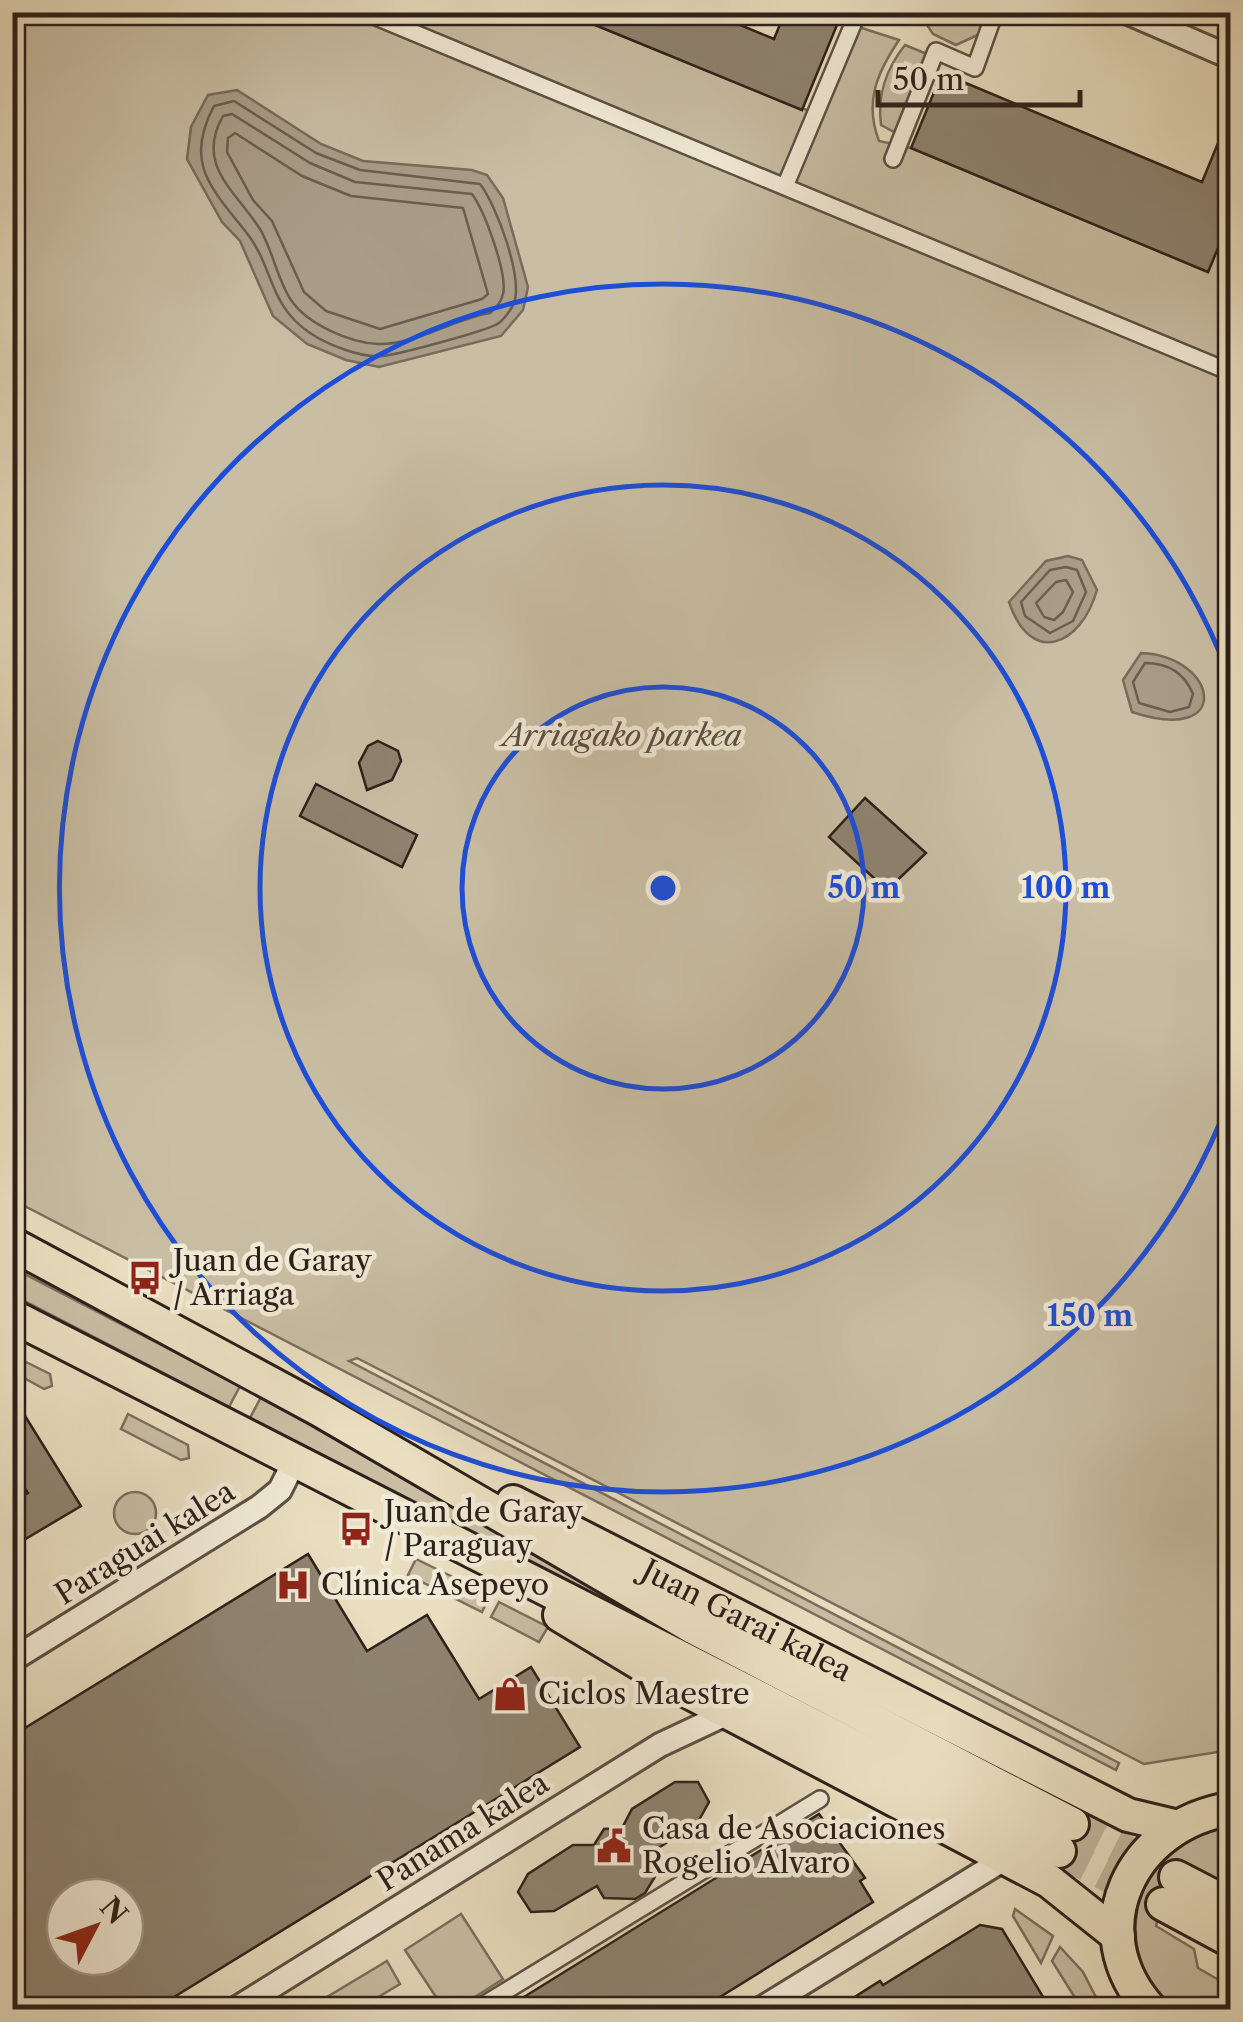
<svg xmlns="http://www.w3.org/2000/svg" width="1243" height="2022" viewBox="0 0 1243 2022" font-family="'Libre Caslon Text',serif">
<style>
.green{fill:#c9bea4;stroke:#7a6f5f;stroke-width:2.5}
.water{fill:#a99d88;stroke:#776b5c;stroke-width:2.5}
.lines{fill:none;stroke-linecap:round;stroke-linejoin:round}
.shore{stroke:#6a5e51;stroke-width:2.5}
.building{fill:#8e8370;stroke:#2c201a;stroke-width:2.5;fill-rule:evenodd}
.primary-tunnel{stroke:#c3b89f;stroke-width:32;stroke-dasharray:32 16;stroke-linecap:butt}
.pedestrian-casing{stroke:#5b5044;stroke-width:20}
.minor-casing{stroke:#5b5044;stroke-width:28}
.primary-casing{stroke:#2c201a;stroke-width:38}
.pedestrian{stroke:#f1ead6;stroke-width:15}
.minor{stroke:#f1ead6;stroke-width:22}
.primary{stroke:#e9dec0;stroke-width:32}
.ring{fill:none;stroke:#1d4ed8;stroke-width:5}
.labels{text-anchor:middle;stroke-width:9;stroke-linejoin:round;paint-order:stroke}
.park-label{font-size:30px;font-style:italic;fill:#5b4f43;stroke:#f1ead6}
.poi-label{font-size:30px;fill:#2c201a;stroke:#f1ead6;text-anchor:start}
.street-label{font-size:30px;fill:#2c201a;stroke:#f1ead6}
.centre{fill:#1d4ed8;stroke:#f1ead6;stroke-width:5}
.ring-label{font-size:30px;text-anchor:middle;font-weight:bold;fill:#1d4ed8;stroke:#f1ead6;stroke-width:9;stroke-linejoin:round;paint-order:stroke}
</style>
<rect width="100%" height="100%" fill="#e9dec0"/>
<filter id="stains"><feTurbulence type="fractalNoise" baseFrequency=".002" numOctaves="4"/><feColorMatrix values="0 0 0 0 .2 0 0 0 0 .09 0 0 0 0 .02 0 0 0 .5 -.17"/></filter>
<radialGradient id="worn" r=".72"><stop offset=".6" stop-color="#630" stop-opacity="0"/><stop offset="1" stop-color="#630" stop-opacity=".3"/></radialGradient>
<!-- green -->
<g class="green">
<path d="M12,13H565L819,115L859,27L899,40C877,73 864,102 879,141L911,148L1208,272L1230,219V1750L1144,1764L357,1358L349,1361L1119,1763L1116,1770L13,1200Z"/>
<polygon points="919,13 991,13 980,34 956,45 933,34"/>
<path d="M905,45L927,54L896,133L881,125C877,94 886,69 905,45Z"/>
<polygon points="13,1268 240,1386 229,1407 13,1295"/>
<polygon points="12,1355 50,1374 52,1386 44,1389 13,1372"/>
<polygon points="261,1397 653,1620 652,1625 250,1418"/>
<polygon points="128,1414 188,1445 189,1458 181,1460 121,1429"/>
<circle cx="135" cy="1513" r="21"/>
<polygon points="416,1559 490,1595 482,1612 408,1575"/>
<polygon points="499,1602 548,1627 539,1642 491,1617"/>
<path d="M1230,1828V1886L1187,1864L1166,1886L1156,1926L1194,1949L1198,1968L1224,1983L1230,1981V2009L1176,2010C1102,1954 1136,1831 1230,1828Z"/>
<polygon points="1015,1909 1053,1936 1041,1963 1013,1916"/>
<polygon points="461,1914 503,1979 456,2009 444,2009 405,1950"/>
<polygon points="1060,1947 1083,1972 1102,2009 1082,2009 1052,1961"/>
<polygon points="387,1961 400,1984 358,2009 307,2009"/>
</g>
<!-- water -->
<g class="water">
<polygon points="237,90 321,144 363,161 472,170 487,175 503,198 528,287 523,310 501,336 379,367 346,360 307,344 273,316 240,241 222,222 187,159 191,127 208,95"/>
<path d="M1068,556L1082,560L1097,590C1081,646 1031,667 1009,602L1046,561Z"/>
<path d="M1141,653C1218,656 1235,746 1132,712L1123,680Z"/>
</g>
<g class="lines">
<!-- shore -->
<g class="shore">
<path d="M234,101L316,153L360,170L480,184C496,204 525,281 513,305C511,310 503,320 499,323C490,330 397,355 382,356C361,358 328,345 310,333C268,305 274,267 246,232C210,187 184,162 214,106Z"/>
<path d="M232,114L310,163L355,182L472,194C484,210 508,274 503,294C501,303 496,307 490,313C453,319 416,345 378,344C350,343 307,324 291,300C277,279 273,251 260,229C235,190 195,165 223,116Z"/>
<polygon points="235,133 302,176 351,196 463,208 488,294 482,299 380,329 326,311 304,292 272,221 253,200 227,152 228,138"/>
<polygon points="1066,567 1077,570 1086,592 1073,621 1050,633 1025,616 1021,602 1050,570"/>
<polygon points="1066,580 1073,592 1063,612 1054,620 1044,617 1036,603 1056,582"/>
<path d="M1145,663C1168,663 1184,672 1193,694L1189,707L1170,712L1139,703L1133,682Z"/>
</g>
</g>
<!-- building -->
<g class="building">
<polygon points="709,12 774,39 785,12 808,12 837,25 802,110 566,13"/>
<polygon points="942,73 1202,182 1230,114 1230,219 1208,272 911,148"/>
<polygon points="378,741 398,751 401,761 392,780 367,790 359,763 368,746"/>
<polygon points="316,784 417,835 402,867 300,816"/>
<polygon points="865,798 926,853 887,890 829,837"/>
<polygon points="12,1395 81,1506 12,1547 12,1502 28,1493 12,1468"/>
<path d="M308,1554L367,1651L427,1615L479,1699L531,1667L580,1747L153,2010H12V1736ZM65,1897H125V1957H65Z"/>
<polygon points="675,1782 698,1782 709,1802 698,1822 657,1849 664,1862 645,1893 635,1899 604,1898 597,1886 554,1911 531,1912 518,1892 528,1874 573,1845 594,1845 604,1829 622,1828 632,1809"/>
<polygon points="819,1814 865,1878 860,1881 873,1902 699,2010 503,2010"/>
<polygon points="980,1925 1002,1929 1051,2010 834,2010 880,1981 883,1985"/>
</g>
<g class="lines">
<!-- primary-tunnel -->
<g class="primary-tunnel">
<polyline points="1072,1824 1176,1877"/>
<polyline points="1059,1851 1163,1904"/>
</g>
<!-- pedestrian casing -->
<g class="pedestrian-casing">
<g id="pedestrian">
<polyline points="364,12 1230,372"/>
<polyline points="893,159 936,51 975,68 995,12"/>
<polyline points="786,184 856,17 845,12"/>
<polyline points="475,2010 820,1799"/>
</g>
</g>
<!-- minor casing -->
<g class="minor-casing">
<g id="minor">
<polyline points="1126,12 1230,57"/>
<polyline points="12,1660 259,1507 280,1490 294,1462"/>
<polyline points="234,2010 660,1745 728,1713"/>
<polyline points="759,2010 1006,1858"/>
</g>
</g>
<!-- primary casing -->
<g class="primary-casing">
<g id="primary">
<polyline points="12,1244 320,1410 691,1626 1072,1824"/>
<polyline points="12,1316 1059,1851"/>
<path id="s1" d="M513,1502L1128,1815L1174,1826"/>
<polyline points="560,1615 676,1685 1049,1881 1118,1936"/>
<polyline points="1176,1877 1230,1905"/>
<polyline points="1163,1904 1230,1940"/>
<path d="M1151,2010C1078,1930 1132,1824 1230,1809"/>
</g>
</g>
<!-- pedestrian -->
<use href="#pedestrian" class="pedestrian"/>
<!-- minor -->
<use href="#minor" class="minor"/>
<!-- primary -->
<use href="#primary" class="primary"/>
</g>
<!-- distance rings -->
<g class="ring">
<circle cx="663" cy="888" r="201"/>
<circle cx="663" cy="888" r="403"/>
<path d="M1229 1100A604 604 0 1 1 1229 676"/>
</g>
<!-- icons -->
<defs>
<g id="bus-bare" transform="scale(2.7)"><path d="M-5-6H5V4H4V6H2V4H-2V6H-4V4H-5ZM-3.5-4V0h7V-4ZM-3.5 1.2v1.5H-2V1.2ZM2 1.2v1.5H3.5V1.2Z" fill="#8f2418" stroke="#f1ead6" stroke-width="2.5" paint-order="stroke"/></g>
<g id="hospital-bare" transform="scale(2.7)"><path d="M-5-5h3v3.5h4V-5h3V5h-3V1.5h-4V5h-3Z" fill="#8f2418" stroke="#f1ead6" stroke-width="2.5" paint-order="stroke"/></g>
<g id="shop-bare" transform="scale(2.7)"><path d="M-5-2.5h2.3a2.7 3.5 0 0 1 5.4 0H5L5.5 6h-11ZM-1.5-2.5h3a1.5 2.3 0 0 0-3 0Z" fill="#8f2418" stroke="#f1ead6" stroke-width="2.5" paint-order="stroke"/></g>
<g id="civic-bare" transform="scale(2.7)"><path d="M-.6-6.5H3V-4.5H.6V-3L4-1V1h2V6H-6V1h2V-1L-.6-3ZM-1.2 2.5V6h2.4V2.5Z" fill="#8f2418" stroke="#f1ead6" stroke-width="2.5" paint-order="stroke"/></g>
</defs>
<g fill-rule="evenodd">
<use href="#bus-bare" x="145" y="1278"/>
<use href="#bus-bare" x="356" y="1529"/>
<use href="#hospital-bare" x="293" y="1585"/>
<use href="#shop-bare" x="510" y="1694"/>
<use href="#civic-bare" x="614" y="1846"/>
</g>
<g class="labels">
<!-- park labels -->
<g class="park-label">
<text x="622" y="746">Arriagako parkea</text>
</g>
<!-- poi labels -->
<g class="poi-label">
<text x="173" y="1271">Juan de Garay<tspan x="173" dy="34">/ Arriaga</tspan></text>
<text x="384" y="1522">Juan de Garay<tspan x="384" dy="34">/ Paraguay</tspan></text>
<text x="321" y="1595">Clínica Asepeyo</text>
<text x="538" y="1704">Ciclos Maestre</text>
<text x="642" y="1839">Casa de Asociaciones<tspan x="642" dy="34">Rogelio Álvaro</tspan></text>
</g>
<!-- street labels -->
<g class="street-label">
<text transform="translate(145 1543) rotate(-32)" y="10">Paraguai kalea</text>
<text dy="10" stroke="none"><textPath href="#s1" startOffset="262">Juan Garai kalea</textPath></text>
<text transform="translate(463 1832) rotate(-32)" y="10">Panama kalea</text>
</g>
</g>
<circle cx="663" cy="888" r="15" class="centre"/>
<g class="ring-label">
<text x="864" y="898">50 m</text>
<text x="1066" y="898">100 m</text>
<text x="1090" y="1326">150 m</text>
</g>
<!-- margin -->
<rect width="1243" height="2022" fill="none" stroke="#e9dec0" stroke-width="50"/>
<rect x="15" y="15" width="1213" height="1992" fill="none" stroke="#2c201a" stroke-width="5"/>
<rect x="25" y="25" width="1193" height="1972" fill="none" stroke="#2c201a" stroke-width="2.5"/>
<!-- north arrow -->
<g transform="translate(95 1927) rotate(49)"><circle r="48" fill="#f1ead6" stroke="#a2998b" stroke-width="2.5"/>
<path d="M0-8L18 38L0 25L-18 38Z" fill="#8f2418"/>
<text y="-15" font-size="28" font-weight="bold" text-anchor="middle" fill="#2c201a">N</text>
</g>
<!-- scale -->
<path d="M878 90v15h202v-15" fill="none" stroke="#2c201a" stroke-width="5"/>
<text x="893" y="90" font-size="30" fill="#2c201a" stroke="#f1ead6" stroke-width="8" paint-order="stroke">50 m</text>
<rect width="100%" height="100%" filter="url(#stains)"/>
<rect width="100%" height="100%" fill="url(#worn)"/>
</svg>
